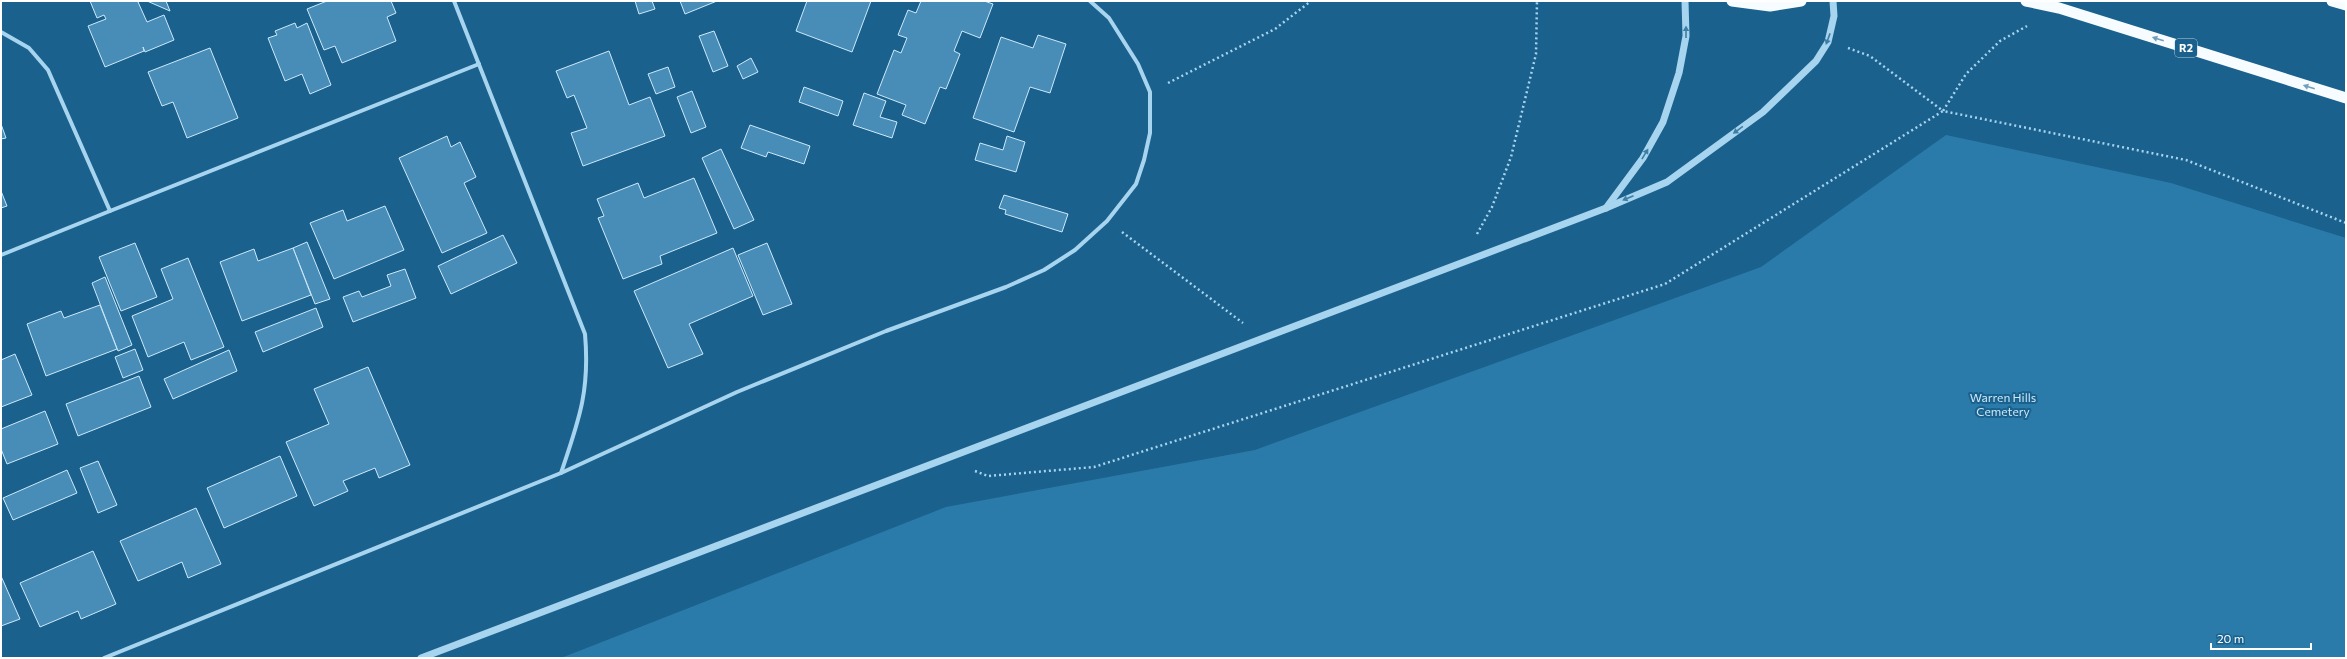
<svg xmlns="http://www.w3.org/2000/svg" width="2347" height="659" viewBox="0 0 2347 659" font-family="Commissioner,sans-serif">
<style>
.green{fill:#2a7baa}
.building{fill:#478db8;stroke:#cde9fa}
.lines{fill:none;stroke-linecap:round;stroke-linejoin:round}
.path{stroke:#a7d4ee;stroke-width:2.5;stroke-dasharray:2 3;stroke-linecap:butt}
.minor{stroke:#a7d4ee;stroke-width:4}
.tertiary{stroke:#a7d4ee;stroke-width:7}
.trunk{stroke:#f6fcff;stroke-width:11}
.oneway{fill:#3d7ea5}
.oneway2{fill:#729fbb}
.labels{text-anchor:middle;stroke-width:4;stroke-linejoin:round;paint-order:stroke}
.shield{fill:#1a618d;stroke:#bad0dd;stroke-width:1}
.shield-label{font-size:11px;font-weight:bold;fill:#fff}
.park-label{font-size:12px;fill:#cde9fa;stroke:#1a618d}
</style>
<rect width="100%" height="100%" fill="#1a618d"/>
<!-- green -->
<polygon class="green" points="1946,135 2171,183 2346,238 2346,658 561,658 946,507 1255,450 1761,267"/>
<!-- building -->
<g class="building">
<polygon points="90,1 141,1 138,2 147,22 164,15 174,40 145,52 143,47 144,51 105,67 88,26 106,19 104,15 97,18"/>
<polygon points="147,1 166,1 170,11"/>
<polygon points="327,1 391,1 396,13 387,17 396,41 342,63 335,46 324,50 307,9"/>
<polygon points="635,1 652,1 655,9 639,14"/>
<polygon points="680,1 717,1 685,14"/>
<polygon points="807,1 871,1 852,52 796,31"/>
<polygon points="921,1 984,1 993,4 980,38 962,31 954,51 960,54 946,89 940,87 925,124 902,115 906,105 877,94 894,50 901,53 907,38 898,35 908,10 916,13"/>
<polygon points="295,23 297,28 307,23 331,85 310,94 302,74 285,81 268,38 277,35 275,31"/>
<polygon points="714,31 728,66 713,72 699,36"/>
<polygon points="1038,35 1066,44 1050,93 1030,87 1014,132 973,118 1001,37 1033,48"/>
<polygon points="210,48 238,118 187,138 173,102 162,106 148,72"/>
<polygon points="609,51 629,105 650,97 665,136 583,166 571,133 587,128 574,95 567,98 556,71"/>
<polygon points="751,58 758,72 743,79 737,66"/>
<polygon points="668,67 675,87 656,94 648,74"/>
<polygon points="804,87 843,101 838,116 799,102"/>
<polygon points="692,91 706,127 691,133 677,97"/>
<polygon points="864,93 886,101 880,117 897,122 892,138 853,125"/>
<polygon points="1,124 6,138 1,139"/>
<polygon points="750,125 810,146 804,164 768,152 766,157 741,148"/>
<polygon points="447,136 451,147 460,142 476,177 464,183 487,233 442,253 399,158"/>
<polygon points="1007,136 1025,142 1016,172 975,160 980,143 1003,150"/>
<polygon points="721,149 754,220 734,229 702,158"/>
<polygon points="694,178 717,233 660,256 662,264 623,279 598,218 604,216 597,199 638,183 644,198"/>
<polygon points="1,191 7,206 1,208"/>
<polygon points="1004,195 1068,214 1062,232 1005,214 1006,210 999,208"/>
<polygon points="385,206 404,250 334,279 310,223 343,210 347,221"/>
<polygon points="503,235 517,263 451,294 438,266"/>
<polygon points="307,242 330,299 315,304 293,248"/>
<polygon points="135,243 157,297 121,311 99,257"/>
<polygon points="767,243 792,304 763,315 738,255"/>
<polygon points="293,248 311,295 242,321 220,262 254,249 258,261"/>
<polygon points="733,248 753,296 689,324 703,354 668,368 634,291"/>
<polygon points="188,258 224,347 191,360 184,342 148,357 132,316 173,299 161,269"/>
<polygon points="405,269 416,298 353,322 343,297 359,291 362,297 391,286 387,275"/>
<polygon points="105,277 132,345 118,351 92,283"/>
<polygon points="100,305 117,349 46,376 27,324 61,311 64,318"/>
<polygon points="316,308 323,327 263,352 255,332"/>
<polygon points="135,349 143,370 123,378 115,357"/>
<polygon points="229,350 237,371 173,399 164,379"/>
<polygon points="15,354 32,395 1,407 1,360"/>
<polygon points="368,367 410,465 379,478 375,468 343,481 348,491 314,506 286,442 329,424 314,389"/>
<polygon points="139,376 151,407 78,436 66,404"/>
<polygon points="45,411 58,444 7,464 1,449 1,429"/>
<polygon points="280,456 297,496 224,528 207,488"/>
<polygon points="98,461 117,505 98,513 80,468"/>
<polygon points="67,470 77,493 13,520 3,498"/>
<polygon points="196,508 221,564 188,578 182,562 138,581 120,541"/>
<polygon points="93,551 116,604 81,619 78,611 40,627 20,583"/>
<polygon points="1,576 20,619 1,626"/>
</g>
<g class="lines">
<!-- path -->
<g class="path">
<polyline points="1848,48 1870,56 1943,111 1966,74 2000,41 2027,26"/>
<polyline points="1168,83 1275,29 1311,1"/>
<polyline points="1122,232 1243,323"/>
<polyline points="1477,234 1492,207 1511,157 1536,54 1537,1"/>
<polyline points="975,471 988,476 1094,467 1665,284 1943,111 2186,160 2346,223"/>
</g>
<!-- minor -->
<g class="minor">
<polyline points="1,32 29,48 48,70 110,211 479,64"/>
<polyline points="1,255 110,211"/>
<polyline points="561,473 737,392 886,331 1006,287 1044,270 1075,250 1107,221 1136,184 1144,160 1150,133 1150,92 1138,64 1109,18 1090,1"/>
<path d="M104,658L561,473C579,420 590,391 585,334L454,1"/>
</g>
<!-- tertiary -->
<g class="tertiary">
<polyline points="1606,208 1643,158 1663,122 1679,73 1686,36 1685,1"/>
<polyline points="421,658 1606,208 1667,182 1763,112 1816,61 1828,42 1834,16 1833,1"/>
</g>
<!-- trunk -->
<g class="trunk">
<polyline points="1732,1 1770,6 1801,1"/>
<polyline points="2026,1 2059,8 2346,98"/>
<polyline points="2332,1 2346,5"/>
</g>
</g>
<!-- one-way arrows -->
<defs><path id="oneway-solid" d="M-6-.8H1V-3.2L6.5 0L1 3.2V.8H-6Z"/></defs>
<g class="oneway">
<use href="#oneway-solid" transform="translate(1686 32) rotate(-90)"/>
<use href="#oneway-solid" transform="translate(1828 39) rotate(110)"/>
<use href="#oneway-solid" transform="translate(1738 130) rotate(144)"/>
<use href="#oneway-solid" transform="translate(1645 154) rotate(-59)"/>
<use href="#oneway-solid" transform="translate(1628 198) rotate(157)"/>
</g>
<g class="oneway2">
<use href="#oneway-solid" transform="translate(2158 39) rotate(-163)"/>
<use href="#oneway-solid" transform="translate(2309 87) rotate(-163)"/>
</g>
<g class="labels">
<!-- shield labels -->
<rect class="shield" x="2175" y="39" width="22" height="18" rx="3"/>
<g class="shield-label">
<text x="2186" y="52">R2</text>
</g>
<!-- park labels -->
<g class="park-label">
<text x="2003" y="402">Warren Hills<tspan x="2003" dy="14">Cemetery</tspan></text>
</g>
</g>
<!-- border -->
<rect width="2347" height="659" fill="none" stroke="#ffffff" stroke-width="4"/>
<!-- scale -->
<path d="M2211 643v6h100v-6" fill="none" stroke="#ffffff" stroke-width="2"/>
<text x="2217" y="643" font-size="12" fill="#ffffff" stroke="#1a618d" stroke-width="3" paint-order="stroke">20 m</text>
</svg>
